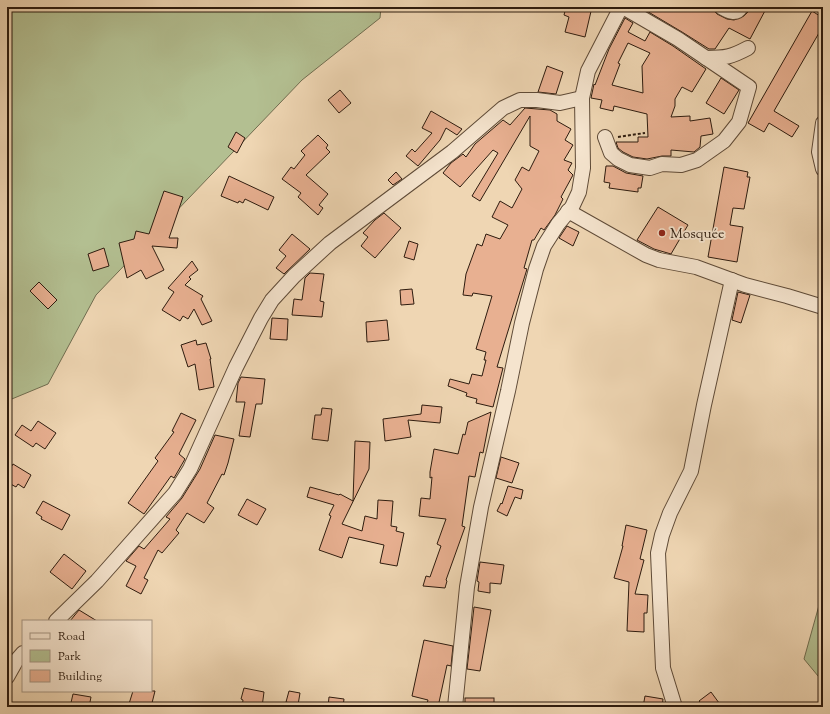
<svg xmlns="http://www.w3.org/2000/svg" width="830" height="714" viewBox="0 0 830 714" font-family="'Sorts Mill Goudy',serif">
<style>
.green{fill:#b3bf91;stroke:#706d50}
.building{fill:#e8b091;stroke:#2d1b0e;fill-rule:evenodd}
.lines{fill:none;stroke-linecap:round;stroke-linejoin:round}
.minor-casing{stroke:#5e4a37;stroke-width:16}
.path{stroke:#2d1b0e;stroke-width:2;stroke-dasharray:3 2;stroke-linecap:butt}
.minor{stroke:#f5e4ce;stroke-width:14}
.poi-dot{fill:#8f2418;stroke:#f5e4ce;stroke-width:1.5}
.labels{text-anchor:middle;stroke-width:3.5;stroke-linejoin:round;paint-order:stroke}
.poi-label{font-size:14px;fill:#2d1b0e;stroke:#f5e4ce;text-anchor:start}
</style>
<rect width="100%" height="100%" fill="#efd6b3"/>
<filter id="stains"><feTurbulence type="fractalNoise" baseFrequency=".005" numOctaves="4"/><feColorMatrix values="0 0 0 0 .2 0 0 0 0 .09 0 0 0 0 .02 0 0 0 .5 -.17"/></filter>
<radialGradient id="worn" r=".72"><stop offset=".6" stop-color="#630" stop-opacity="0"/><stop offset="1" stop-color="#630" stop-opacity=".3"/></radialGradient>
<!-- green -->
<g class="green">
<polygon points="7,7 381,7 380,18 302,80 96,295 48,384 7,401"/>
<polygon points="823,591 823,682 804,659"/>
</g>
<!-- building -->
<g class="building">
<polygon points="566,7 592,7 585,37 565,32 569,17 564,15"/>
<polygon points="640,7 713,7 714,11 717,14 727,19 734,20 744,16 748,12 749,7 767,7 750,39 729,28 715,49 709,49 682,32"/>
<polygon points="812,11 823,18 823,26 774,111 799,126 792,137 769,123 764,132 748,123"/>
<path d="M625,18L633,23L628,32L645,41L650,32L673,46L706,69L692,92L682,87L675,99V106L671,117L690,116V121L710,118L713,134L701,136L700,147L694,152L671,150V156H662L647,159L633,157L623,152L618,148L616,142H638V137H648L647,114L614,106L613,111L600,108L602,100L591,98L594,84L595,85L609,49ZM628,43L650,53L642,66L643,93L612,85L620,64L618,63Z"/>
<polygon points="547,66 563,72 556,94 538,92"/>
<polygon points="721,78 739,90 724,114 706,103"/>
<polygon points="340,90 351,103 339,113 328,100"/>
<polygon points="525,108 550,110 557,114 557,121 571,129 565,140 573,145 564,160 572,163 568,170 573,175 561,197 563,199 555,215 544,230 541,228 534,240 532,240 524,268 527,269 497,367 503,368 493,407 476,403 477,399 466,396 467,393 448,386 450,379 469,384 472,374 482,376 486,360 484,360 486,352 476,349 492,296 473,293 472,296 463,295 466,274 477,244 482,246 486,234 500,239 508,225 492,217 500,201 512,208 522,189 515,180 522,167 529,171 539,151 530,146 530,116 480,201 472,196 498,153 493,150 460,187 443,173 451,163 463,154 466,157 475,144 503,120 510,125"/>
<polygon points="431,111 462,129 457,135 446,128 440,140 418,166 406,156 412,149 415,152 432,133 422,128"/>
<polygon points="236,132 245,138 237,153 228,147"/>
<polygon points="318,135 328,145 326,148 330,152 306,175 328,194 319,205 323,208 318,215 298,197 301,193 282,179 291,167 294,169 305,155 301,151"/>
<polygon points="606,166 613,166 626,173 643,176 641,188 638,188 638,192 609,188 610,183 604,182"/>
<polygon points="724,167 748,172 747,177 750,177 744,209 733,208 730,225 743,227 737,262 708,257"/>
<polygon points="396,172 402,179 393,185 388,180"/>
<polygon points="229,176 274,197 268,210 245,199 243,203 239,201 238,203 221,196"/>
<polygon points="164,191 183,197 169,238 178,238 177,248 152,246 164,270 146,279 141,270 127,278 119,243 134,239 136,231 149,234"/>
<polygon points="658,207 688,225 671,254 654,249 637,240"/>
<polygon points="384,213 401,228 375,258 361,246 368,237 363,233 375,220"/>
<polygon points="567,226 579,232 573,246 559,238"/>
<polygon points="292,234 310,249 284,274 276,268 286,256 279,250"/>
<polygon points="409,241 418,244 414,260 404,257"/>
<polygon points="104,248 109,266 93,271 88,254"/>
<polygon points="192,261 198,270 189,277 191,279 185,285 203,296 201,299 212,321 202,325 194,309 188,319 183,316 180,321 162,310 174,292 168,288"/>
<polygon points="310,273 324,274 320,301 324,302 322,317 292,315 294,299 302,300 305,278"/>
<polygon points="39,282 57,300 48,309 30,291"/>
<polygon points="412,289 414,304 401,305 400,290"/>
<polygon points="738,292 750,295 741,323 732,320"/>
<polygon points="272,318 288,319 287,340 270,339"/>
<polygon points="387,320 389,340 367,342 366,322"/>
<polygon points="196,340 197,345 206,343 211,359 210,359 214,387 199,390 195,364 188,367 181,345"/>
<polygon points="241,377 265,379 262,404 256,404 250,437 239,436 245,402 236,402 238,383"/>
<polygon points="422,405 442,407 440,423 408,420 411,437 385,441 383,419 421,414"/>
<polygon points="322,408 332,409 328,441 312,439 315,415 321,415"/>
<polygon points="491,412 483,453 480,452 475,477 469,476 462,526 465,527 446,580 447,581 445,588 423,586 426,576 430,577 441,546 437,544 446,519 419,516 421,498 430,499 432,477 430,478 430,472 434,449 458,454 463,434 465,435 468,422"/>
<polygon points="181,413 196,420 179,454 185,459 174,478 171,476 144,514 128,503 158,461 155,458 174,432 172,431"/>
<polygon points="38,421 56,433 45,449 36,443 33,447 15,435 22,425 31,431"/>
<polygon points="215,435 234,439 228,463 224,475 222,474 207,503 214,508 204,523 187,513 176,530 179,533 162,553 158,550 144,578 148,580 141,594 126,586 136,566 126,561 139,546 144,549 170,519 166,517 182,498 200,469"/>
<polygon points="355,441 370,442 369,469 342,524 362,531 365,516 377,519 378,500 393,501 391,526 397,527 396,531 404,533 397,566 380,563 384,545 349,537 342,558 319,550 331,516 329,515 334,505 307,497 310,487 339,495 340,494 353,501"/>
<polygon points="501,457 519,463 512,483 496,478"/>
<polygon points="13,464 31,475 24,488 18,484 16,487 7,482 7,474"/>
<polygon points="508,486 523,490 521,499 515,497 507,516 497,511 501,503 502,504"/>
<polygon points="247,499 266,509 257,525 238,515"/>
<polygon points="43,501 70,515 62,530 41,519 42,517 36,513"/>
<polygon points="626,525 647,530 640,559 644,560 635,594 648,595 647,613 644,613 644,632 627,631 629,582 614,578 623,546 622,546"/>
<polygon points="64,554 86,571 72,589 50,572"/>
<polygon points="480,562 504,565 501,584 490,583 490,593 478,591 479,582 477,581"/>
<polygon points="474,607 491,610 480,671 467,669"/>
<polygon points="79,610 97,621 70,621"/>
<polygon points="424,640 453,646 451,666 447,665 438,707 426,707 428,700 412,696"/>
<polygon points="244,688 264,692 262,707 242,707 243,700 241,699"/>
<polygon points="133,691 155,691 151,707 128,707"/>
<polygon points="289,691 300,693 298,705 286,702"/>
<polygon points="711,692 722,707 704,707 699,701"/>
<polygon points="73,694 91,697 89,707 70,707"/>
<polygon points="645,696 663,699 662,707 643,707"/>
<polygon points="329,697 344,699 343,707 328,707"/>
<rect x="465" y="698" width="29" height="9"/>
</g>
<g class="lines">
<!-- minor casing -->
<g class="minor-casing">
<g id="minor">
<path d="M721,7C728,11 736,16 741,7"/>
<path d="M706,58C726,58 731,57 748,48"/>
<polyline points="823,123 819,152 823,169"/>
<polyline points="605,137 611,153 618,159 630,165 650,168 662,164 681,165 697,160 724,141 739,122 749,87 678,39 628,10 620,7"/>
<polyline points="568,211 646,255 659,260 696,267 745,285 787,296 823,307"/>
<polyline points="56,621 97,581 175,493 190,469 236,367 261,318 272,300 294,276 330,243 452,152 503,108 520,100 537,100 560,103 582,98"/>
<polyline points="7,677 16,661 23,653"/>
<polyline points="455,707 467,587 481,507 508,391 522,323 536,269 544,246 558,224 572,207 579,192 583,168 582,98 588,71 621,7"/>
<polyline points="675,707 663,668 658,553 662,535 670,513 691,471 704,405 732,280"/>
</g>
</g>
<!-- path -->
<polyline class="path" points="618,137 645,133"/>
<!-- minor -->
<use href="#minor" class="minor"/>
</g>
<!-- markers -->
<circle class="poi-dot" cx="662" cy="233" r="4"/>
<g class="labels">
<!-- poi labels -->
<g class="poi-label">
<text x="670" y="238">Mosquée</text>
</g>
</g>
<!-- margin -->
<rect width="830" height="714" fill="none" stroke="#efd6b3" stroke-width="24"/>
<rect x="8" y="8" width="814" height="698" fill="none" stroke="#2d1b0e" stroke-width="2"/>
<rect x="12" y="12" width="806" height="690" fill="none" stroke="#2d1b0e"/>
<!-- legend -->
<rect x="22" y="620" width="130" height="72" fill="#f5e4ce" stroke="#a59481"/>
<rect x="30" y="633" width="20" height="6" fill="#f5e4ce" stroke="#a59481"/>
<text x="58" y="640" font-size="12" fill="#2d1b0e">Road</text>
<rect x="30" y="650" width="20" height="12" fill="#b3bf91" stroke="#a59481"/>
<text x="58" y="660" font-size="12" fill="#2d1b0e">Park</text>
<rect x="30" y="670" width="20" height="12" fill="#e8b091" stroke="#a59481"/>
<text x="58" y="680" font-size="12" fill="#2d1b0e">Building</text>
<rect width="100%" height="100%" filter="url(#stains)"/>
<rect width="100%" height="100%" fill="url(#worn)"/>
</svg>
